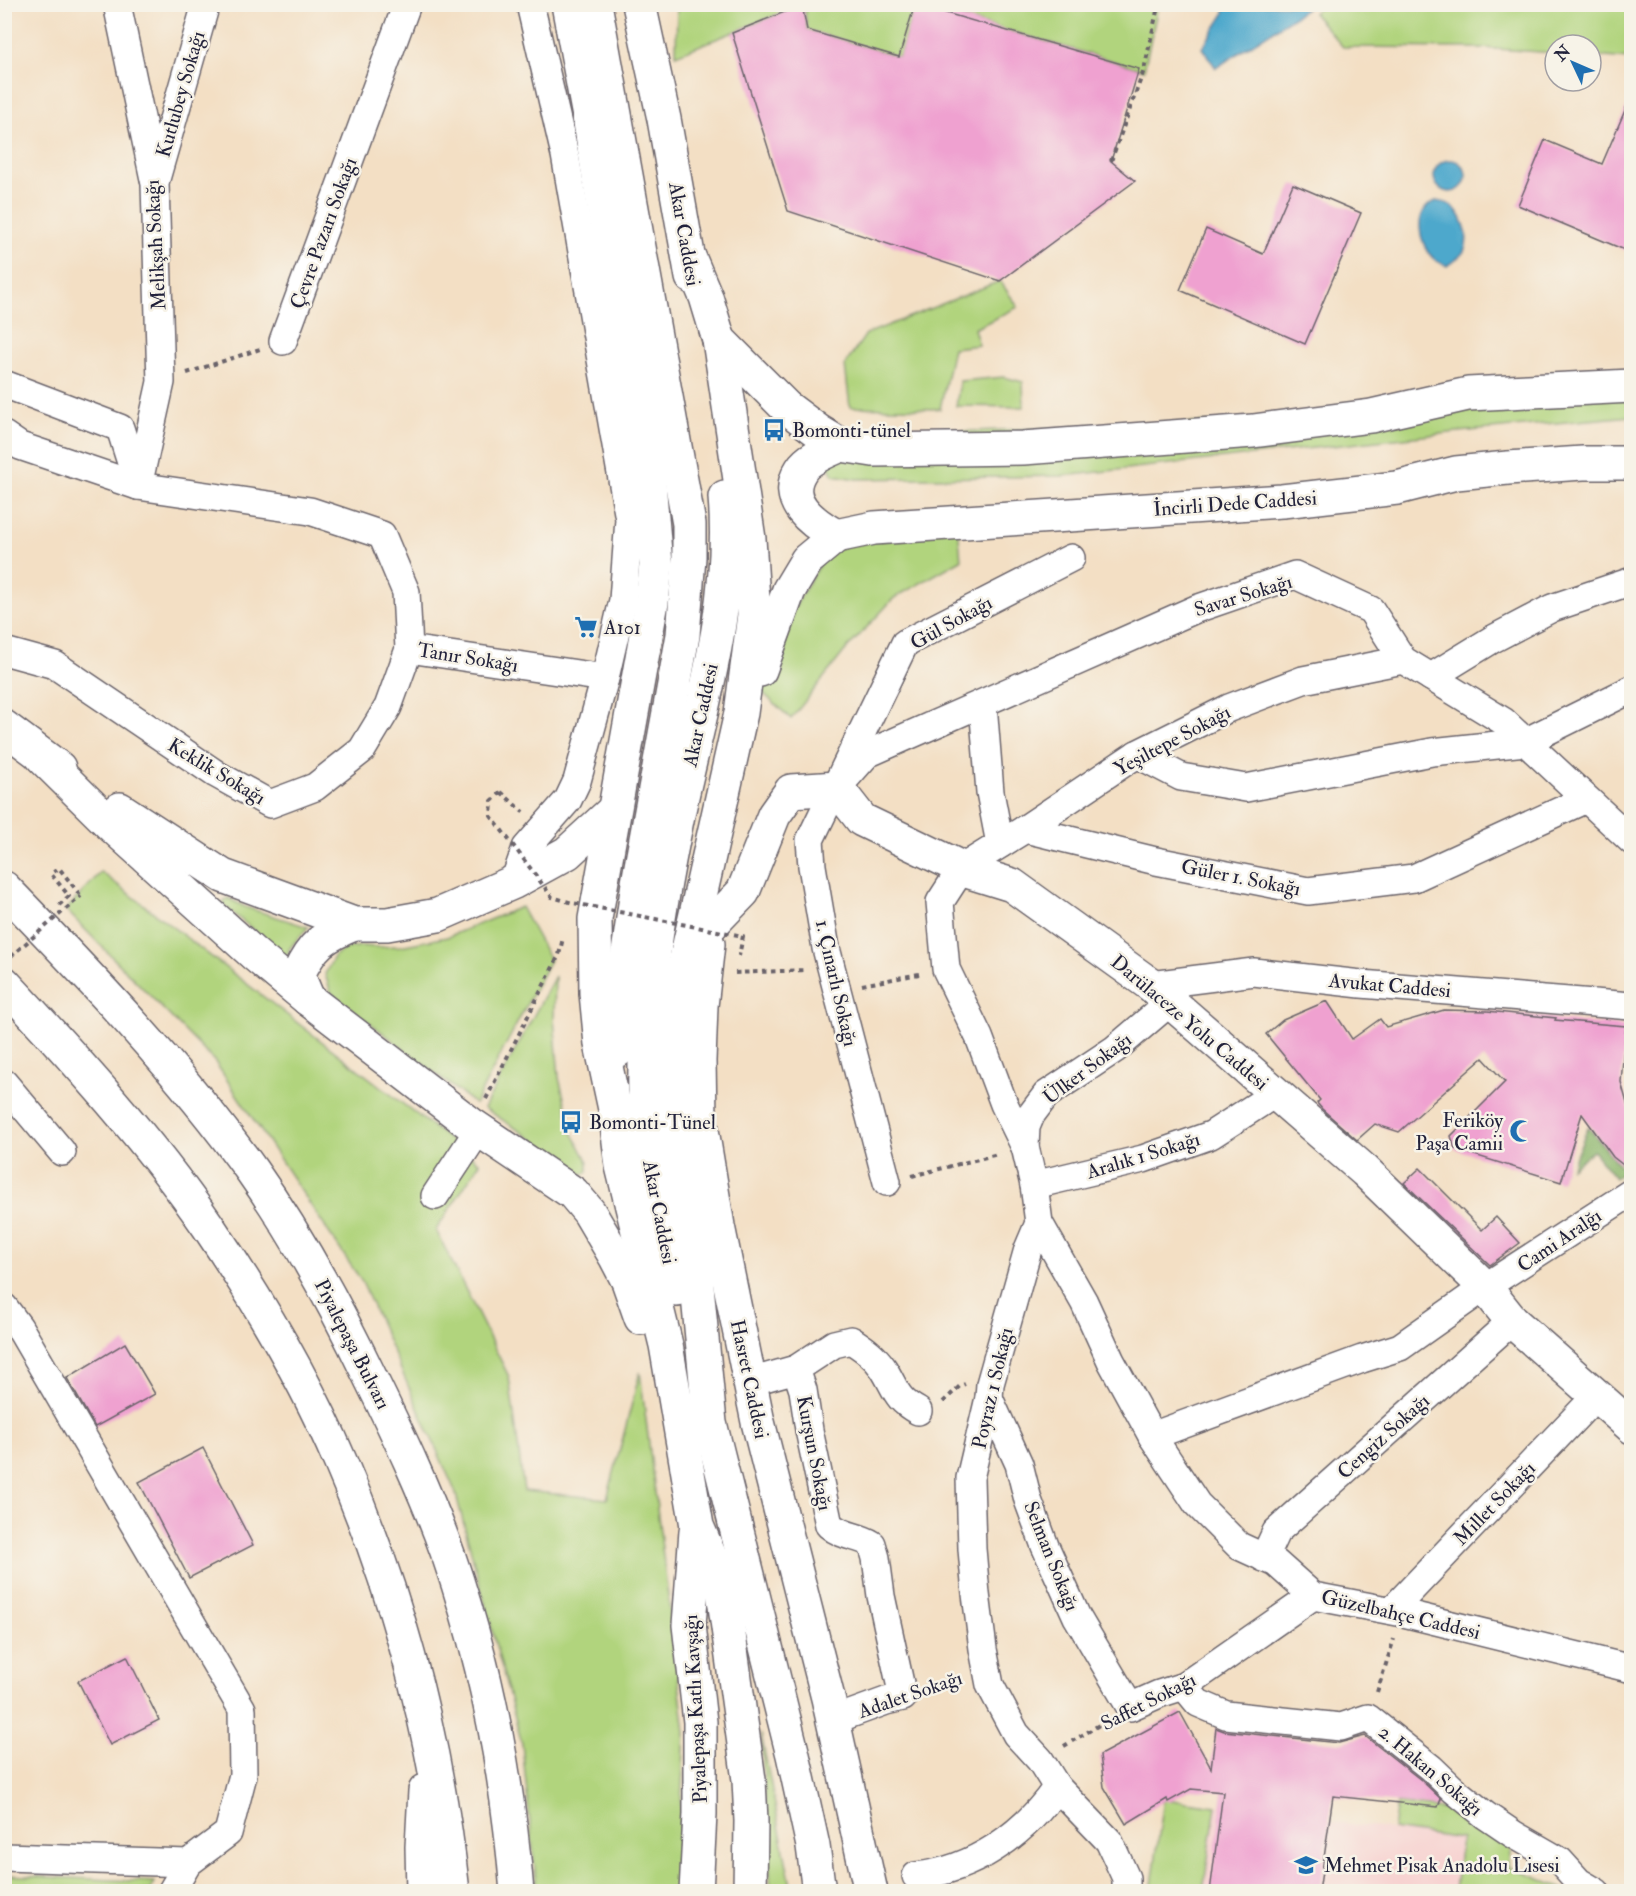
<svg xmlns="http://www.w3.org/2000/svg" width="1636" height="1896" viewBox="0 0 1636 1896" font-family="'IM FELL Double Pica',serif">
<style>
.built{fill:#f7d0cf}
.green{fill:#b1d47d;stroke:#6a7b5c;stroke-width:1.5}
.forest{fill:#8cb66c;stroke:#576c54;stroke-width:1.5}
.water{fill:#4ea8cc;stroke:#386584;stroke-width:1.5}
.building{fill:#efa1d0}
.lines{fill:none;stroke-linecap:round;stroke-linejoin:round}
.minor-casing{stroke:#6b646b;stroke-width:30}
.major-casing{stroke:#6b646b;stroke-width:36}
.path{stroke:#6b646b;stroke-width:4;stroke-dasharray:4.5 4.5;stroke-linecap:butt}
.minor{stroke:#fff;stroke-width:27}
.major{stroke:#fff;stroke-width:33}
.path-bridge{stroke:#6b646b;stroke-width:4;stroke-dasharray:4.5 4.5;stroke-linecap:butt}
.labels{text-anchor:middle;stroke-width:5;stroke-linejoin:round;paint-order:stroke}
.street-label{font-size:20px;fill:#22223b;stroke:#f7f3e8}
.poi-label{font-size:20px;fill:#22223b;stroke:#f7f3e8;text-anchor:start}
</style>
<rect width="100%" height="100%" fill="#f7f3e8"/>
<filter id="ink" filterUnits="userSpaceOnUse"><feTurbulence type="fractalNoise" baseFrequency=".0167" numOctaves="2"/><feDisplacementMap in="SourceGraphic" scale="12" xChannelSelector="R" yChannelSelector="G"/><feConvolveMatrix kernelMatrix="1 2 1 2 8 2 1 2 1" color-interpolation-filters="sRGB"/></filter>
<filter id="wash" filterUnits="userSpaceOnUse"><feTurbulence type="fractalNoise" baseFrequency=".008" numOctaves="4" result="noise"/><feDisplacementMap in="SourceGraphic" scale="24" xChannelSelector="R" yChannelSelector="G"/><feGaussianBlur stdDeviation="1.35" result="paint"/><feColorMatrix in="noise" values="0 0 0 0 0 0 0 0 0 0 0 0 0 0 0 0 0 1.4 0 .05"/><feComposite in="paint" operator="in"/></filter>
<g filter="url(#wash)">
<rect width="100%" height="100%" fill="#f3dfc4"/>
<!-- built -->
<polygon class="built" points="1164,1799 1461,1839 1455,1891 1151,1892"/>
<!-- green -->
<g class="green">
<polygon points="1154,4 1157,11 1144,70 919,5"/>
<polygon points="677,5 677,4 802,5 676,55"/>
<polygon points="804,5 804,4 915,5 899,57 807,30"/>
<polygon points="1324,5 1631,5 1631,59 1591,56 1591,45 1555,45 1555,53 1482,48 1343,47 1313,13"/>
<polygon points="1000,281 1018,307 974,329 979,345 953,348 940,409 850,407 845,365 866,334"/>
<polygon points="1631,373 1631,416 1458,432 1063,476 856,479 833,475 826,461 860,435 1312,419"/>
<polygon points="1004,377 1023,382 1024,407 956,406 960,381"/>
<polygon points="958,526 961,560 894,598 844,652 791,719 762,692 765,658 836,536"/>
<polygon points="101,872 480,1163 436,1230 509,1377 524,1491 607,1499 640,1372 685,1732 676,1891 537,1891 522,1744 455,1491 362,1282 215,1062 66,910"/>
<polygon points="228,898 245,907 308,927 290,948 285,960 273,946 224,906 224,901"/>
<polygon points="521,907 550,960 475,1104 331,993 325,974 335,955 347,948 362,946 376,947 400,946 447,937"/>
<polygon points="555,976 554,1018 559,1078 573,1134 588,1162 588,1171 584,1174 577,1173 537,1142 484,1108"/>
<polygon points="761,1734 792,1891 771,1891"/>
<polygon points="1164,1799 1216,1806 1203,1891 1151,1892"/>
<polygon points="1397,1803 1485,1815 1513,1834 1508,1866 1568,1891 1455,1891 1461,1839 1393,1829"/>
<polygon points="5,1875 155,1882 150,1891 5,1892"/>
</g>
<!-- forest -->
<polygon class="forest" points="1588,1127 1624,1171 1615,1178 1593,1151 1571,1168"/>
<!-- water -->
<g class="water">
<polygon points="1225,5 1304,5 1306,9 1216,68 1202,48 1224,14"/>
<circle cx="1450" cy="176" r="16"/>
<path d="M1436,201C1441,202 1446,202 1450,205C1463,213 1471,237 1464,251C1461,257 1452,262 1447,266C1443,264 1438,262 1434,259C1418,244 1412,210 1436,201Z"/>
</g>
<g id="blocks">
<!-- building -->
<g class="building">
<polygon points="915,4 1139,69 1111,161 1135,181 1000,281 788,211 732,33 802,5 807,30 899,57"/>
<polygon points="1632,94 1632,253 1518,205 1545,140 1602,164"/>
<polygon points="1293,184 1361,213 1305,344 1180,290 1206,229 1263,254"/>
<polygon points="1327,1001 1352,1039 1380,1019 1386,1027 1444,1010 1487,1011 1556,1018 1555,1020 1626,1026 1621,1082 1632,1121 1632,1172 1613,1157 1582,1114 1561,1182 1455,1149 1451,1136 1505,1082 1483,1058 1399,1132 1375,1124 1357,1140 1322,1109 1317,1103 1320,1100 1266,1034 1283,1020"/>
<polygon points="1420,1168 1482,1230 1496,1217 1520,1243 1490,1265 1404,1183"/>
<polygon points="125,1343 155,1394 95,1427 67,1378"/>
<polygon points="203,1448 253,1545 189,1578 139,1482"/>
<polygon points="127,1656 159,1720 110,1745 78,1681"/>
<polygon points="1180,1712 1211,1768 1216,1728 1224,1731 1339,1743 1365,1736 1421,1780 1441,1799 1438,1807 1333,1796 1319,1892 1210,1892 1223,1792 1191,1789 1168,1802 1167,1799 1126,1824 1104,1787 1100,1755"/>
</g>
</g>
</g>
<g filter="url(#ink)">
<use href="#blocks" fill-opacity="0" stroke="#6b646b" stroke-width="1.5"/>
<g class="lines">
<!-- minor casing -->
<g class="minor-casing">
<g id="minor">
<polyline points="117,4 155,184 161,382 138,486"/>
<polyline points="156,179 206,4"/>
<polyline points="283,341 407,4"/>
<polyline points="4,384 120,428 138,485"/>
<polyline points="4,435 20,446 138,486 310,511 382,535 406,592 409,649 605,678"/>
<polyline points="4,651 55,665 216,774 270,804 315,787 362,750 388,707 409,649"/>
<polyline points="1431,677 1493,639 1552,608 1632,581"/>
<polyline points="983,704 990,792 1000,844"/>
<polyline points="1137,754 1181,777 1246,788 1432,752 1525,742 1632,689"/>
<polyline points="837,788 867,754 1196,609 1295,575 1371,610 1403,660 1503,721 1632,841"/>
<polyline points="1025,829 1156,861 1308,891 1414,878 1586,799"/>
<polyline points="514,882 526,848 568,800 577,781 605,678 623,600 629,519 565,155 530,4"/>
<polyline points="1151,985 1254,972 1361,984 1631,1006"/>
<polyline points="4,1083 62,1152"/>
<polyline points="1025,1147 1026,1127 1031,1115 1046,1095 1115,1049 1170,1002"/>
<polyline points="887,1182 826,948 812,866 810,840 905,643 1071,558"/>
<polyline points="1034,1185 1143,1159 1211,1135 1276,1093"/>
<polyline points="435,1196 479,1129"/>
<polyline points="1039,1223 1084,1302 1111,1361 1152,1436 1197,1504 1239,1546 1276,1563 1313,1596 1403,1613 1632,1669"/>
<polyline points="4,1307 19,1327 242,1709 243,1775 228,1833 188,1863 4,1857"/>
<path d="M796,1369L834,1344L851,1340C863,1348 874,1355 883,1368C896,1388 895,1399 918,1411"/>
<path d="M750,1382L796,1369L803,1390L809,1430L829,1525C843,1537 857,1535 872,1544L876,1558L881,1596L903,1697L886,1701L834,1720"/>
<polyline points="989,1398 1019,1464 1028,1500 1045,1546 1077,1617 1130,1707 1159,1694 1184,1686 1313,1596"/>
<polyline points="1152,1436 1362,1359 1400,1347 1485,1287 1632,1192"/>
<polyline points="1264,1558 1276,1532 1512,1321"/>
<polyline points="1392,1610 1597,1395"/>
<polyline points="1184,1686 1198,1703 1226,1715 1341,1727 1368,1718 1431,1768 1454,1790 1485,1815 1513,1834 1560,1861 1579,1882 1596,1892"/>
<path d="M916,1876C973,1870 1024,1835 1057,1787"/>
<polyline points="171,1892 188,1863"/>
<polyline points="1126,1892 1126,1878 1109,1841 1057,1787 1040,1760 1016,1734 990,1685 983,1649 976,1594 972,1549 970,1478 989,1398 990,1384 1028,1249 1039,1223 1034,1185 1025,1147 1004,1104 979,1037 946,969 940,902 962,868 1025,829 1137,754 1229,708 1303,680 1403,660"/>
</g>
</g>
<!-- major casing -->
<g class="major-casing">
<g id="major">
<polyline points="568,4 590,122 649,482 656,565 652,602 595,919 596,993 601,1044 615,1109 622,1166 666,1345 697,1526 722,1584 749,1780 751,1821 750,1892"/>
<polyline points="595,4 689,524 689,557 683,635 638,883 620,1009 617,1051"/>
<polyline points="639,4 664,119 692,277"/>
<polyline points="689,257 706,297 719,340 749,539 754,615 741,713 681,981 671,1041 672,1116 679,1176 696,1275 710,1423 793,1755 813,1846 819,1892"/>
<polyline points="719,340 786,407 818,431 841,445 873,450 1023,448 1253,431 1371,416 1468,394 1632,386"/>
<path d="M836,536C813,523 781,501 801,470C809,457 828,451 841,445"/>
<polyline points="760,670 789,590 807,560 836,536 874,528 1282,501 1397,488 1456,473 1508,468 1583,463 1632,463"/>
<polyline points="4,727 59,768"/>
<polyline points="42,757 111,825 255,955 308,999 472,1125 573,1193 589,1212 615,1256 628,1281 641,1318"/>
<polyline points="120,809 223,876 354,924 387,924 438,915 514,882 567,853 613,811"/>
<path d="M4,888C91,978 179,1069 252,1171C298,1236 336,1306 370,1377C399,1436 427,1495 449,1557C486,1664 508,1779 517,1892"/>
<polyline points="710,926 743,892 774,815 791,791 837,788 862,820 970,872 1012,885 1151,985 1365,1171 1485,1287 1512,1321 1632,1427"/>
<polyline points="708,944 701,1006 699,1061 700,1118 718,1226 758,1422 828,1698 871,1892"/>
<path d="M4,983C76,1060 148,1139 208,1226C258,1300 305,1379 340,1461C399,1597 437,1744 453,1892"/>
<path d="M308,999L298,975C312,944 324,936 354,924"/>
<path d="M677,1290C670,1262 664,1234 658,1206C655,1191 651,1176 649,1161C636,1042 655,926 679,810C701,708 734,603 725,497"/>
<polyline points="423,1892 422,1847 425,1791"/>
<polyline points="696,1892 700,1814 700,1722 689,1625 696,1531"/>
</g>
</g>
<!-- path -->
<g class="path">
<polyline points="1111,161 1144,70 1157,11 1154,4"/>
<polyline points="187,373 260,349"/>
<polyline points="501,792 523,812"/>
<polyline points="59,905 69,896 51,874 59,868 81,896"/>
<polyline points="735,973 806,970"/>
<polyline points="862,985 919,974"/>
<polyline points="486,1099 559,955 563,938"/>
<polyline points="912,1176 998,1154"/>
<polyline points="943,1402 960,1386 965,1384"/>
<polyline points="929,1688 961,1676"/>
<polyline points="1377,1692 1394,1639"/>
<polyline points="1064,1746 1106,1721"/>
</g>
<!-- minor -->
<use href="#minor" class="minor"/>
<!-- major -->
<use href="#major" class="major"/>
<!-- path-bridge -->
<g class="path-bridge">
<polyline points="501,792 492,801 491,816 552,897 573,903 743,936 739,956"/>
<polyline points="4,962 81,896"/>
</g>
</g>
</g>
<!-- icons -->
<defs>
<g id="bus-bare" transform="scale(1.8)"><path d="M-5-6H5V4H4V6H2V4H-2V6H-4V4H-5ZM-3.5-4V0h7V-4ZM-3.5 1.2v1.5H-2V1.2ZM2 1.2v1.5H3.5V1.2Z" fill="#1f6fb2" stroke="#f7f3e8" stroke-width="2.5" paint-order="stroke"/></g>
<g id="supermarket-bare" transform="scale(1.8)"><path d="M-6-5.5h2.5l.6 2H6L4.5 2H-2.5L-4.4-4H-6ZM-1.5 3.2a1.3 1.3 0 1 0 .1 0ZM3 3.2a1.3 1.3 0 1 0 .1 0Z" fill="#1f6fb2" stroke="#f7f3e8" stroke-width="2.5" paint-order="stroke"/></g>
<g id="mosque-bare" transform="scale(1.8)"><path d="M3.5-4.9A6 6 0 1 0 3.5 4.9A5 5 0 1 1 3.5-4.9Z" fill="#1f6fb2" stroke="#f7f3e8" stroke-width="2.5" paint-order="stroke"/></g>
<g id="school-bare" transform="scale(1.8)"><path d="M0-5L7-2L0 1L-7-2ZM-4 1L0 2.5L4 1V4Q0 6-4 4Z" fill="#1f6fb2" stroke="#f7f3e8" stroke-width="2.5" paint-order="stroke"/></g>
</defs>
<g fill-rule="evenodd">
<use href="#bus-bare" x="774" y="430"/>
<use href="#supermarket-bare" x="586" y="627"/>
<use href="#bus-bare" x="571" y="1122"/>
<use href="#mosque-bare" x="1521" y="1131"/>
<use href="#school-bare" x="1306" y="1865"/>
</g>
<g class="labels">
<!-- street labels -->
<g class="street-label">
<text transform="translate(180 94) rotate(-74)" y="7">Kutlubey Sokağı</text>
<text transform="translate(323 233) rotate(-70)" y="7">Çevre Pazarı Sokağı</text>
<text transform="translate(685 234) rotate(80)" y="7">Akar Caddesi</text>
<text transform="translate(155 245) rotate(-93)" y="7">Melikşah Sokağı</text>
<text transform="translate(1235 503) rotate(-4)" y="7">İncirli Dede Caddesi</text>
<text transform="translate(1243 595) rotate(-17)" y="7">Savar Sokağı</text>
<text transform="translate(951 622) rotate(-29)" y="7">Gül Sokağı</text>
<text transform="translate(468 657) rotate(9)" y="7">Tanır Sokağı</text>
<text transform="translate(700 715) rotate(-78)" y="7">Akar Caddesi</text>
<text transform="translate(1172 740) rotate(-28)" y="7">Yeşiltepe Sokağı</text>
<text transform="translate(217 771) rotate(31)" y="7">Keklik Sokağı</text>
<text transform="translate(1241 877) rotate(11)" y="7">Güler 1. Sokağı</text>
<text transform="translate(837 983) rotate(77)" y="7">1. Çınarlı Sokağı</text>
<text transform="translate(1390 985) rotate(5)" y="7">Avukat Caddesi</text>
<text transform="translate(1190 1022) rotate(40)" y="7">Darülaceze Yolu Caddesi</text>
<text transform="translate(1087 1068) rotate(-37)" y="7">Ülker Sokağı</text>
<text transform="translate(1143 1155) rotate(-17)" y="7">Aralık 1 Sokağı</text>
<text transform="translate(660 1212) rotate(79)" y="7">Akar Caddesi</text>
<text transform="translate(1559 1240) rotate(-34)" y="7">Cami Aralğı</text>
<text transform="translate(353 1344) rotate(63)" y="7">Piyalepaşa Bulvarı</text>
<text transform="translate(750 1379) rotate(78)" y="7">Hasret Caddesi</text>
<text transform="translate(992 1388) rotate(-77)" y="7">Poyraz 1 Sokağı</text>
<text transform="translate(1383 1436) rotate(-42)" y="7">Cengiz Sokağı</text>
<text transform="translate(815 1453) rotate(79)" y="7">Kurşun Sokağı</text>
<text transform="translate(1494 1503) rotate(-46)" y="7">Millet Sokağı</text>
<text transform="translate(1052 1556) rotate(68)" y="7">Selman Sokağı</text>
<text transform="translate(1401 1614) rotate(13)" y="7">Güzelbahçe Caddesi</text>
<text transform="translate(910 1694) rotate(-19)" y="7">Adalet Sokağı</text>
<text transform="translate(1148 1701) rotate(-27)" y="7">Saffet Sokağı</text>
<text transform="translate(695 1709) rotate(-93)" y="7">Piyalepaşa Katlı Kavşağı</text>
<text transform="translate(1431 1770) rotate(40)" y="7">2. Hakan Sokağı</text>
</g>
<!-- poi labels -->
<g class="poi-label">
<text x="792" y="437">Bomonti-tünel</text>
<text x="604" y="634">A101</text>
<text x="1503" y="1127" text-anchor="end">Feriköy<tspan x="1503" dy="23">Paşa Camii</tspan></text>
<text x="589" y="1129">Bomonti-Tünel</text>
<text x="1324" y="1872">Mehmet Pisak Anadolu Lisesi</text>
</g>
</g>
<!-- margin -->
<rect width="1636" height="1896" fill="none" stroke="#f7f3e8" stroke-width="24"/>
<!-- north arrow -->
<g transform="translate(1573 63) rotate(314)"><circle r="28" fill="#f7f3e8" stroke="#a29fa3" stroke-width="1.5"/>
<path d="M0-4.5L10 22L0 15L-10 22Z" fill="#1f6fb2"/>
<text y="-9" font-size="16" font-weight="bold" text-anchor="middle" fill="#22223b">N</text>
</g>
</svg>
